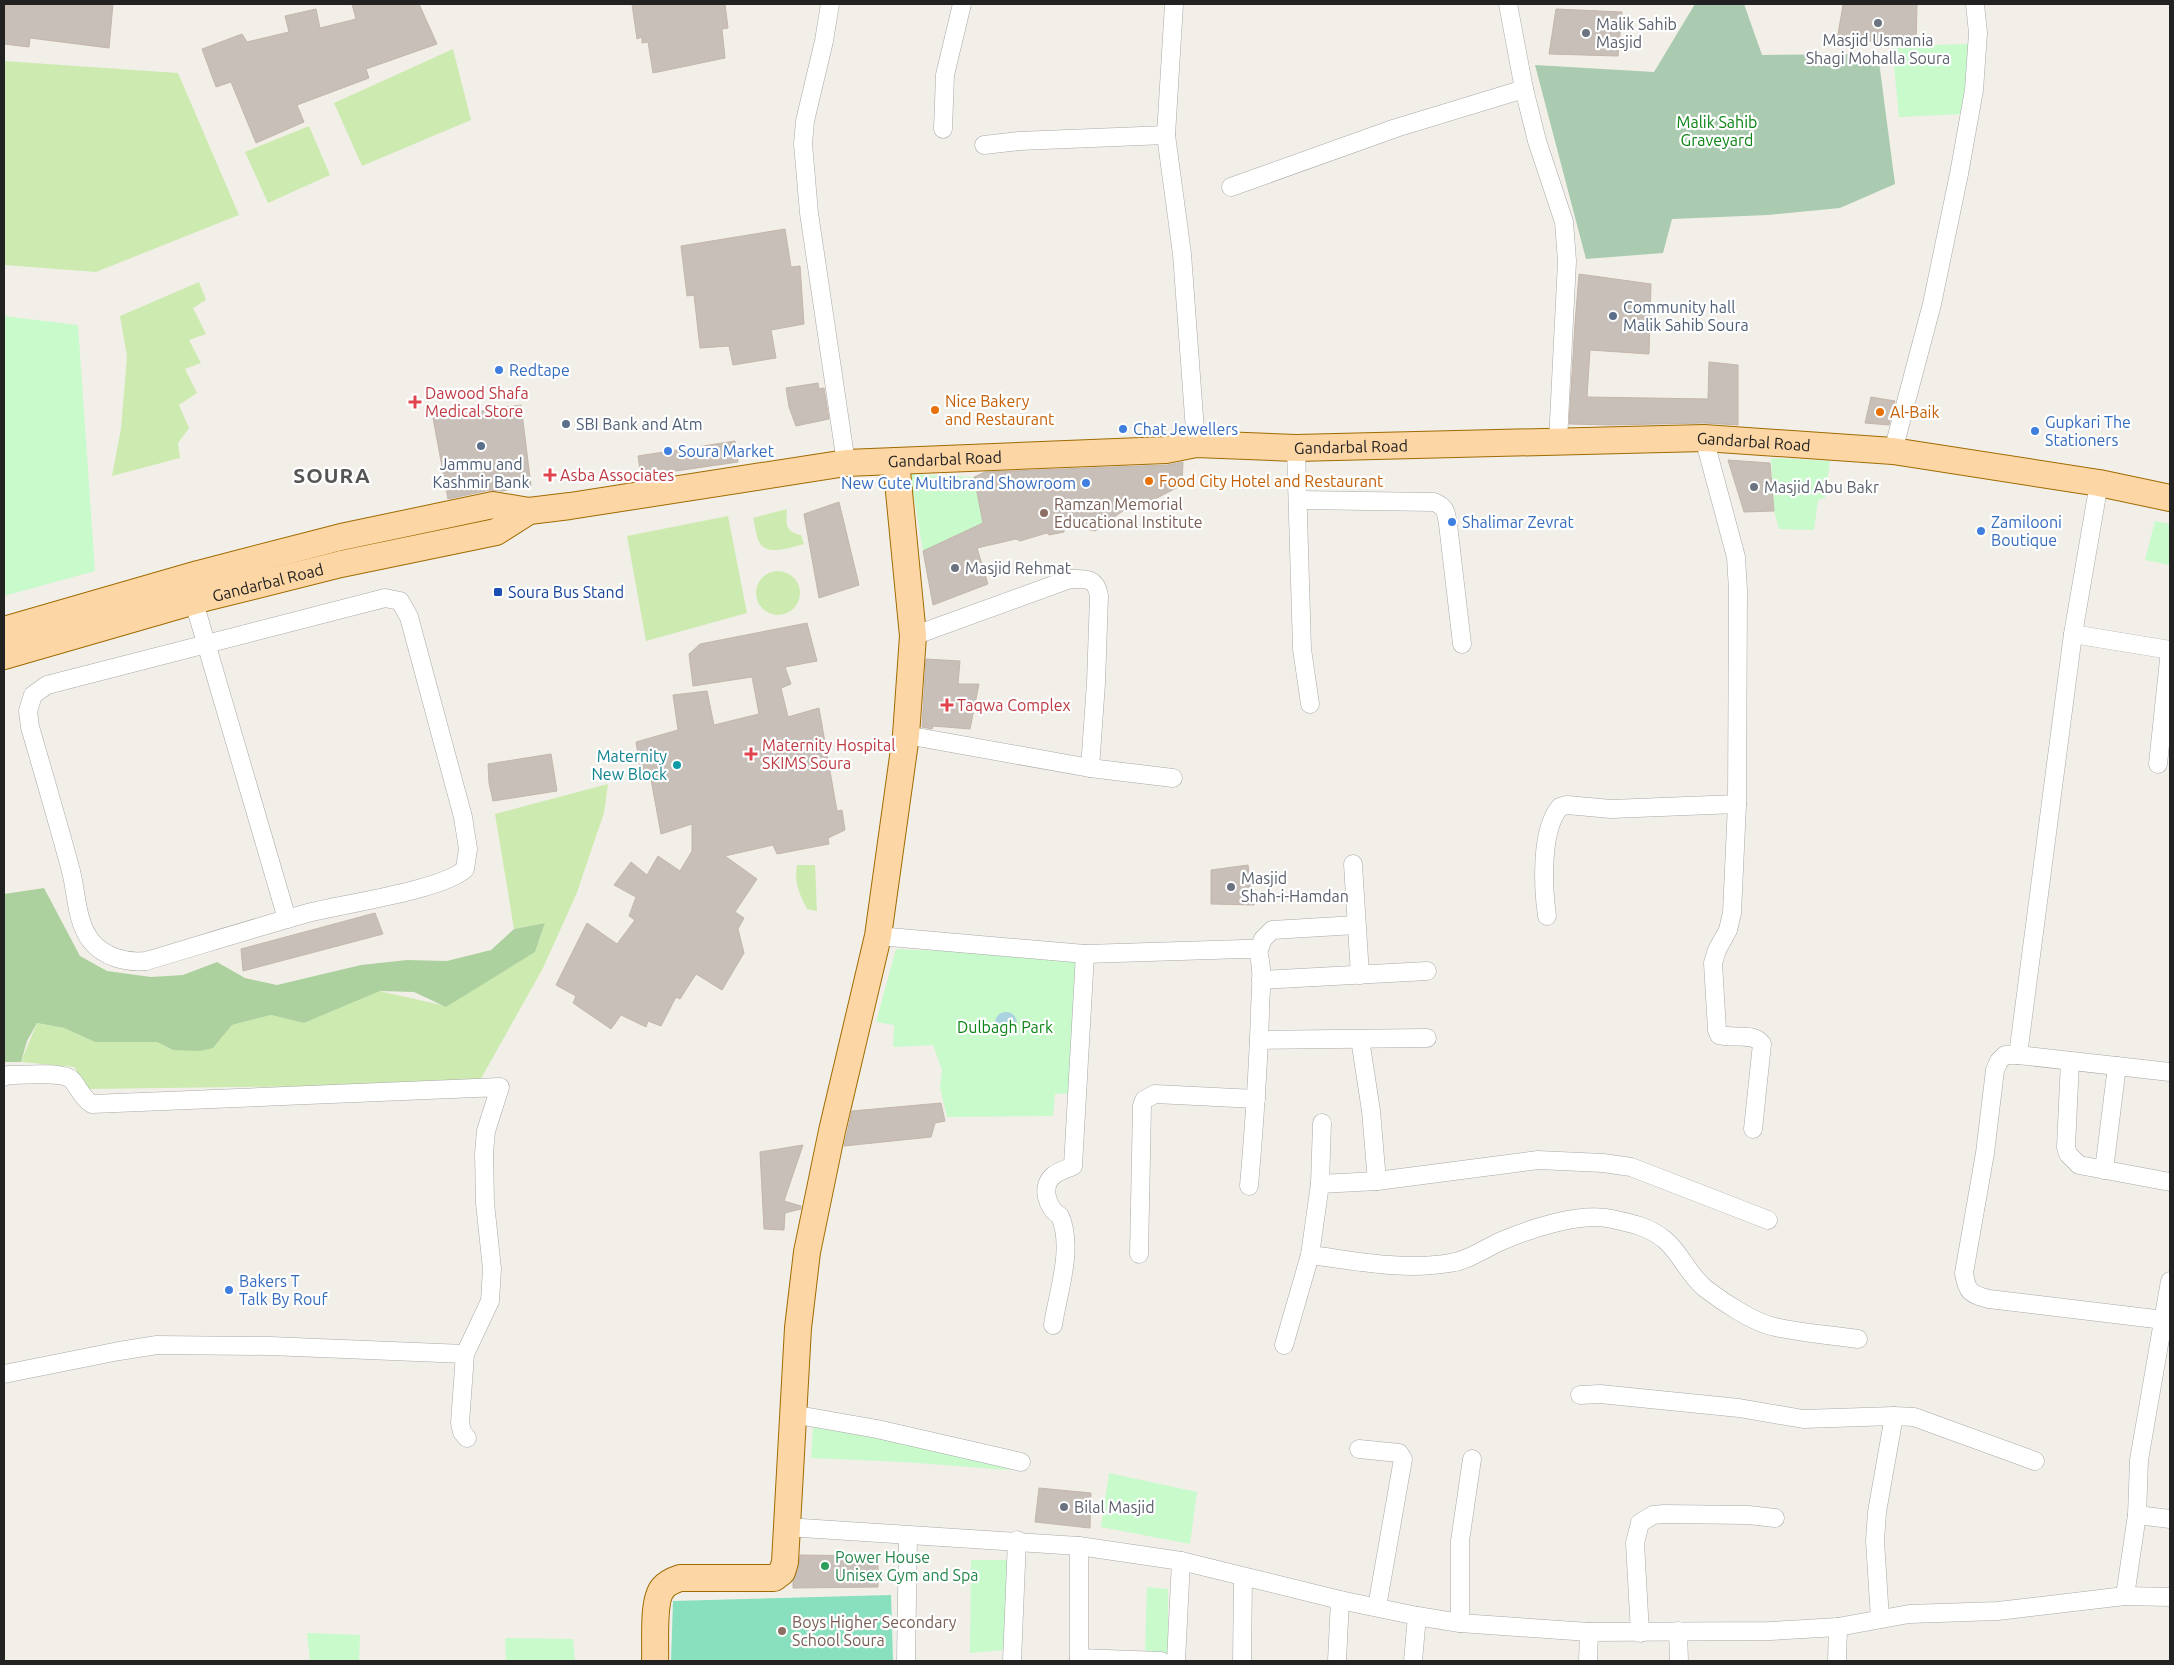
<svg xmlns="http://www.w3.org/2000/svg" width="2174" height="1665" viewBox="0 0 2174 1665" font-family="Ubuntu,sans-serif">
<style>
.grass{fill:#cdebb0}
.forest{fill:#add19e}
.cemetery{fill:#aacbaf}
.park{fill:#c8facc}
.pitch{fill:#88e0be}
.water{fill:#aad3df}
.building{fill:#c7bfb8;stroke:#c4b6ab}
.lines{fill:none;stroke-linecap:round;stroke-linejoin:round}
.street-casing{stroke:#a9a9a9;stroke-width:19}
.primary-casing{stroke:#a06b00;stroke-width:28}
.street{stroke:#fff;stroke-width:18}
.primary{stroke:#fcd6a4;stroke-width:26}
.worship-dot{fill:#6b7280;stroke:#fff;stroke-width:2}
.service-dot{fill:#5c6f8a;stroke:#fff;stroke-width:2}
.shop-dot{fill:#3f7fe0;stroke:#fff;stroke-width:2}
.health-dot{fill:#e0444e;stroke:#fff;stroke-width:2}
.food-dot{fill:#e8710a;stroke:#fff;stroke-width:2}
.education-dot{fill:#8d6e63;stroke:#fff;stroke-width:2}
.transit-dot{fill:#1a4fb4;stroke:#fff;stroke-width:2}
.culture-dot{fill:#0f9aa8;stroke:#fff;stroke-width:2}
.leisure-dot{fill:#2e9e5b;stroke:#fff;stroke-width:2}
.labels{text-anchor:middle;stroke-width:4.5;stroke-linejoin:round;paint-order:stroke}
.worship-label{font-size:16px;fill:#5b616d;stroke:#fff;text-anchor:start}
.park-label{font-size:16px;fill:#0c8416;stroke:#fff}
.service-label{font-size:16px;fill:#4e5e75;stroke:#fff;text-anchor:start}
.shop-label{font-size:16px;fill:#366cbe;stroke:#fff;text-anchor:start}
.health-label{font-size:16px;fill:#be3a42;stroke:#fff;text-anchor:start}
.food-label{font-size:16px;fill:#c56008;stroke:#fff;text-anchor:start}
.street-label{font-size:16px;fill:#222;stroke:#fff}
.education-label{font-size:16px;fill:#785e54;stroke:#fff;text-anchor:start}
.transit-label{font-size:16px;fill:#164399;stroke:#fff;text-anchor:start}
.culture-label{font-size:16px;fill:#0d838f;stroke:#fff;text-anchor:end}
.leisure-label{font-size:16px;fill:#27864d;stroke:#fff;text-anchor:start}
.district-label{font-size:21px;font-weight:bold;letter-spacing:1px;fill:#555;stroke:#fff}
</style>
<rect width="100%" height="100%" fill="#f2efe9"/>
<!-- grass -->
<g class="grass">
<polygon points="453,49 471,120 362,166 334,103"/>
<polygon points="4,61 178,73 239,215 96,272 4,265"/>
<polygon points="309,126 330,175 268,203 245,152"/>
<polygon points="199,282 206,300 193,308 206,334 189,340 201,363 185,369 197,393 179,405 189,428 178,443 180,458 112,476 121,428 127,356 120,316"/>
<path d="M787,509C786,524 785,532 801,535L804,544C792,547 767,557 759,542C756,535 755,525 753,518Z"/>
<polygon points="728,516 747,613 646,641 627,536"/>
<circle cx="778" cy="593" r="22"/>
<polygon points="608,784 604,813 576,895 543,968 478,1084 89,1089 74,1067 21,1062 37,1023 64,1028 95,1042 157,1042 173,1050 213,1048 232,1025 271,1015 304,1023 379,991 446,1006 535,952 545,923 514,929 495,814"/>
<path d="M797,865H815L817,911L807,909C799,893 794,883 797,865Z"/>
</g>
<!-- forest -->
<polygon class="forest" points="44,888 80,956 107,971 151,977 183,975 217,962 245,978 277,985 361,965 407,960 447,961 491,950 514,929 545,923 535,952 446,1007 414,992 380,991 304,1023 271,1015 232,1025 213,1048 200,1051 173,1050 157,1042 95,1042 64,1028 37,1023 27,1041 21,1062 5,1062 4,894"/>
<!-- cemetery -->
<polygon class="cemetery" points="1695,4 1744,4 1762,55 1878,54 1895,184 1840,208 1768,215 1672,219 1663,253 1586,259 1535,65 1654,72"/>
<!-- park -->
<g class="park">
<polygon points="1969,44 1964,114 1899,117 1892,46"/>
<polygon points="4,316 78,325 95,571 4,596"/>
<polygon points="1771,458 1830,461 1825,498 1818,500 1814,530 1779,529 1774,511"/>
<polygon points="910,474 974,477 983,523 923,551"/>
<polygon points="2155,521 2170,524 2170,565 2145,560"/>
<polygon points="896,949 1080,957 1073,1093 1055,1094 1053,1116 947,1117 940,1088 942,1070 933,1045 893,1047 894,1025 876,1022"/>
<polygon points="813,1425 1016,1467 1009,1470 904,1462 811,1458"/>
<polygon points="1109,1473 1197,1492 1190,1544 1101,1527"/>
<polygon points="971,1560 1007,1560 1006,1650 970,1653"/>
<polygon points="1147,1587 1168,1589 1168,1655 1145,1653"/>
<polygon points="307,1633 360,1635 359,1661 310,1661"/>
<polygon points="505,1638 573,1639 575,1661 506,1661"/>
</g>
<!-- pitch -->
<polygon class="pitch" points="891,1595 893,1661 671,1661 673,1601"/>
<!-- water -->
<circle class="water" cx="1006" cy="1023" r="11"/>
<!-- building -->
<g class="building">
<polygon points="4,4 113,4 109,48 30,38 29,47 4,44"/>
<polygon points="352,4 419,4 437,44 366,69 369,78 297,105 304,122 256,143 231,82 216,87 202,49 242,34 247,42 289,32 285,16 316,9 320,28 356,19"/>
<polygon points="632,4 725,4 728,28 722,29 725,58 653,73 648,42 642,43 642,37 637,39"/>
<polygon points="1917,4 1916,43 1837,40 1843,5"/>
<polygon points="1556,9 1622,12 1618,56 1549,54"/>
<polygon points="785,229 791,267 800,266 804,324 771,330 776,358 733,365 729,346 700,348 694,295 687,296 681,246"/>
<polygon points="1579,274 1651,284 1649,354 1590,350 1587,397 1708,399 1709,362 1738,365 1738,425 1704,423 1610,425 1569,424 1575,324"/>
<polygon points="818,383 819,389 824,388 829,419 796,426 789,407 786,388"/>
<polygon points="1871,397 1895,401 1889,425 1865,423"/>
<polygon points="521,405 531,486 502,491 490,490 448,499 433,418"/>
<polygon points="735,441 738,462 641,476 638,456"/>
<polygon points="1728,460 1770,463 1774,511 1744,512"/>
<polygon points="1183,462 1182,485 1155,499 1138,500 1095,531 1064,524 1064,532 1049,535 1047,533 1020,541 1016,539 977,548 988,584 933,605 923,551 983,523 974,477 985,472 1167,465"/>
<polygon points="839,502 859,585 819,598 804,514"/>
<polygon points="807,623 817,661 785,667 791,684 781,688 788,717 819,708 837,811 842,810 845,830 828,838 829,844 777,854 773,845 725,856 757,879 735,912 744,918 738,929 744,953 722,990 696,974 680,999 676,997 661,1026 648,1021 646,1027 621,1015 611,1029 573,1003 576,996 556,985 587,923 617,944 635,920 629,916 636,897 614,885 631,862 647,875 658,856 680,871 692,851 692,824 661,834 650,774 641,774 636,742 678,730 673,695 707,691 714,725 759,714 752,677 693,686 689,654 700,644"/>
<polygon points="926,659 960,661 958,684 979,684 970,729 933,726 932,729 922,727"/>
<polygon points="551,754 557,791 493,801 489,783 488,764"/>
<polygon points="1248,865 1254,905 1211,904 1211,870"/>
<polygon points="375,913 383,934 243,971 241,949"/>
<polygon points="941,1103 945,1121 935,1123 931,1137 844,1146 852,1111"/>
<polygon points="803,1145 784,1201 801,1206 801,1209 785,1213 784,1230 764,1229 760,1152"/>
<polygon points="1039,1488 1091,1493 1090,1528 1035,1522"/>
<polygon points="800,1555 878,1556 878,1587 793,1588 793,1582 799,1566"/>
</g>
<g class="lines">
<!-- street casing -->
<g class="street-casing">
<g id="street">
<polyline points="830,4 824,41 805,121 803,144 809,213 846,463"/>
<polyline points="1174,4 1166,135 1182,254 1196,444"/>
<polyline points="1508,4 1524,89 1537,141 1564,222 1567,261 1558,441"/>
<polyline points="943,129 945,75 962,4"/>
<polyline points="984,145 1019,141 1166,135"/>
<polyline points="1231,187 1396,128 1524,89"/>
<path d="M1704,438L1736,557L1738,590L1737,804L1732,913L1728,930L1717,950L1713,963L1717,1030L1719,1035C1733,1039 1754,1032 1762,1044L1753,1129"/>
<polyline points="1296,448 1302,649 1310,704"/>
<polyline points="1893,451 1932,304 1959,174 1974,90 1978,33 1975,4"/>
<path d="M1298,500L1434,502C1446,507 1446,512 1448,524L1462,644"/>
<polyline points="191,592 287,919"/>
<path d="M385,598L400,601L409,617L463,817L468,849L465,869C443,890 342,904 308,913C254,928 200,945 146,961C126,963 104,957 91,941C76,921 77,895 71,871C58,823 44,775 30,727L28,711L33,695L47,685Z"/>
<polyline points="2073,634 2170,650"/>
<path d="M913,636L1070,579C1086,579 1096,577 1099,596L1096,683L1090,768"/>
<polyline points="906,735 1090,768 1173,778"/>
<polyline points="2158,764 2170,650"/>
<polyline points="1353,864 1360,975"/>
<path d="M1547,916C1543,888 1540,830 1560,807L1567,805L1611,809L1737,804"/>
<path d="M878,936L1085,954L1244,949H1252L1258,952C1264,971 1260,994 1260,1013C1258,1071 1254,1129 1249,1186"/>
<polyline points="1258,952 1263,939 1272,930 1356,925"/>
<polyline points="1261,980 1427,971"/>
<polyline points="1360,1039 1371,1111 1377,1181"/>
<polyline points="1259,1040 1427,1038"/>
<polyline points="2018,1055 2073,634 2099,483"/>
<polyline points="2070,1061 2066,1147 2068,1154 2079,1165 2170,1182"/>
<path d="M4,1077L8,1075C21,1075 63,1071 72,1080C79,1088 82,1098 92,1104L500,1087L486,1131L484,1153L485,1203L492,1269L490,1301L465,1354L460,1423L462,1432L467,1438"/>
<polyline points="2104,1170 2117,1066"/>
<polyline points="1320,1184 1377,1181 1538,1160 1603,1163 1631,1167 1768,1220"/>
<polyline points="1139,1254 1142,1106 1144,1100 1155,1094 1256,1099"/>
<path d="M1310,1255C1358,1261 1403,1271 1450,1263C1468,1260 1483,1250 1499,1242C1529,1229 1579,1212 1612,1219C1631,1223 1650,1227 1665,1240C1680,1252 1688,1275 1706,1289C1723,1302 1754,1323 1775,1327C1802,1333 1830,1335 1858,1339"/>
<path d="M2164,1320L1989,1299C1971,1294 1967,1293 1964,1273L1985,1153L1995,1070L1999,1061L2005,1055H2018L2170,1072"/>
<path d="M1053,1325C1058,1292 1074,1248 1060,1216C1047,1208 1040,1186 1054,1175C1059,1171 1067,1169 1073,1166L1085,954"/>
<polyline points="1284,1345 1310,1255 1320,1184 1322,1123"/>
<polyline points="4,1374 119,1351 157,1345 270,1346 465,1354"/>
<polyline points="1580,1395 1600,1394 1739,1408 1803,1419 1894,1416 1914,1417 2035,1461"/>
<polyline points="792,1414 877,1429 1021,1462"/>
<polyline points="1359,1449 1399,1453 1403,1459 1377,1607"/>
<polyline points="2137,1515 2170,1519"/>
<polyline points="786,1527 1079,1546 1181,1561 1340,1600 1417,1616 1460,1623 1589,1632 1770,1631 1838,1627 1909,1614 1998,1611 2125,1596 2170,1597"/>
<polyline points="2125,1596 2137,1515 2139,1460 2170,1281"/>
<polyline points="1880,1619 1875,1541 1877,1512 1894,1416"/>
<polyline points="1460,1623 1460,1541 1472,1459"/>
<polyline points="1678,1631 1679,1661"/>
<polyline points="1640,1633 1635,1543 1640,1523 1653,1515 1664,1514 1748,1515 1775,1518"/>
<polyline points="1079,1658 1161,1661"/>
<polyline points="906,1661 908,1536"/>
<polyline points="1012,1661 1017,1540"/>
<polyline points="1079,1661 1079,1546"/>
<polyline points="1176,1661 1181,1561"/>
<polyline points="1242,1661 1243,1577"/>
<polyline points="1337,1661 1340,1600"/>
<polyline points="1413,1661 1417,1616"/>
<polyline points="1588,1661 1589,1632"/>
<polyline points="1837,1661 1838,1627"/>
</g>
</g>
<!-- primary casing -->
<g class="primary-casing">
<g id="primary">
<path id="s1" d="M4,630L198,574L341,537L493,505L529,511L570,506L846,463L1166,450L1196,444L1296,448L1704,438L1893,451L2099,483L2170,498"/>
<path id="s2" d="M4,656L205,598L341,564L496,532L529,511"/>
<path d="M655,1661C656,1644 652,1600 663,1588C667,1583 674,1580 680,1578H774L782,1572L785,1562L798,1328L807,1252L832,1131L878,936L906,735L913,636L896,461"/>
</g>
</g>
<!-- street -->
<use href="#street" class="street"/>
<!-- primary -->
<use href="#primary" class="primary"/>
</g>
<!-- markers -->
<g class="worship-dot">
<circle cx="1878" cy="23" r="5"/>
<circle cx="1586" cy="33" r="5"/>
<circle cx="1754" cy="487" r="5"/>
<circle cx="955" cy="568" r="5"/>
<circle cx="1231" cy="887" r="5"/>
<circle cx="1064" cy="1507" r="5"/>
</g>
<g class="service-dot">
<circle cx="1613" cy="316" r="5"/>
<circle cx="566" cy="424" r="5"/>
<circle cx="481" cy="446" r="5"/>
</g>
<g class="shop-dot">
<circle cx="499" cy="370" r="5"/>
<circle cx="1123" cy="429" r="5"/>
<circle cx="2035" cy="431" r="5"/>
<circle cx="668" cy="451" r="5"/>
<circle cx="1086" cy="483" r="5"/>
<circle cx="1452" cy="522" r="5"/>
<circle cx="1981" cy="531" r="5"/>
<circle cx="229" cy="1290" r="5"/>
</g>
<g class="health-dot">
<path d="M412.5 394.5h5v5h5v5h-5v5h-5v-5h-5v-5h5z"/>
<path d="M547.5 467.5h5v5h5v5h-5v5h-5v-5h-5v-5h5z"/>
<path d="M944.5 697.5h5v5h5v5h-5v5h-5v-5h-5v-5h5z"/>
<path d="M748.5 746.5h5v5h5v5h-5v5h-5v-5h-5v-5h5z"/>
</g>
<g class="food-dot">
<circle cx="935" cy="410" r="5"/>
<circle cx="1880" cy="412" r="5"/>
<circle cx="1149" cy="481" r="5"/>
</g>
<g class="education-dot">
<circle cx="1044" cy="513" r="5"/>
<circle cx="782" cy="1631" r="5"/>
</g>
<rect class="transit-dot" x="493" y="587" width="10" height="10" rx="2.5"/>
<circle class="culture-dot" cx="677" cy="765" r="5"/>
<circle class="leisure-dot" cx="825" cy="1566" r="5"/>
<g class="labels">
<!-- worship labels -->
<g class="worship-label">
<text x="1596" y="30">Malik Sahib<tspan x="1596" dy="18">Masjid</tspan></text>
<text x="1878" y="46" text-anchor="middle">Masjid Usmania<tspan x="1878" dy="18">Shagi Mohalla Soura</tspan></text>
<text x="1764" y="493">Masjid Abu Bakr</text>
<text x="965" y="574">Masjid Rehmat</text>
<text x="1241" y="884">Masjid<tspan x="1241" dy="18">Shah-i-Hamdan</tspan></text>
<text x="1074" y="1513">Bilal Masjid</text>
</g>
<!-- park labels -->
<g class="park-label">
<text x="1717" y="128">Malik Sahib<tspan x="1717" dy="18">Graveyard</tspan></text>
<text x="1005" y="1033">Dulbagh Park</text>
</g>
<!-- service labels -->
<g class="service-label">
<text x="1623" y="313">Community hall<tspan x="1623" dy="18">Malik Sahib Soura</tspan></text>
<text x="576" y="430">SBI Bank and Atm</text>
<text x="481" y="470" text-anchor="middle">Jammu and<tspan x="481" dy="18">Kashmir Bank</tspan></text>
</g>
<!-- shop labels -->
<g class="shop-label">
<text x="509" y="376">Redtape</text>
<text x="2045" y="428">Gupkari The<tspan x="2045" dy="18">Stationers</tspan></text>
<text x="1133" y="435">Chat Jewellers</text>
<text x="678" y="457">Soura Market</text>
<text x="1076" y="489" text-anchor="end">New Cute Multibrand Showroom</text>
<text x="1462" y="528">Shalimar Zevrat</text>
<text x="1991" y="528">Zamilooni<tspan x="1991" dy="18">Boutique</tspan></text>
<text x="239" y="1287">Bakers T<tspan x="239" dy="18">Talk By Rouf</tspan></text>
</g>
<!-- health labels -->
<g class="health-label">
<text x="425" y="399">Dawood Shafa<tspan x="425" dy="18">Medical Store</tspan></text>
<text x="560" y="481">Asba Associates</text>
<text x="957" y="711">Taqwa Complex</text>
<text x="762" y="751">Maternity Hospital<tspan x="762" dy="18">SKIMS Soura</tspan></text>
</g>
<!-- food labels -->
<g class="food-label">
<text x="945" y="407">Nice Bakery<tspan x="945" dy="18">and Restaurant</tspan></text>
<text x="1890" y="418">Al-Baik</text>
<text x="1159" y="487">Food City Hotel and Restaurant</text>
</g>
<!-- street labels -->
<g class="street-label">
<text dy="6" stroke="none"><textPath href="#s1" startOffset="1771">Gandarbal Road</textPath></text>
<text dy="6" stroke="none"><textPath href="#s1" startOffset="1368">Gandarbal Road</textPath></text>
<text dy="6" stroke="none"><textPath href="#s1" startOffset="961">Gandarbal Road</textPath></text>
<text dy="6" stroke="none"><textPath href="#s2" startOffset="274">Gandarbal Road</textPath></text>
</g>
<!-- education labels -->
<g class="education-label">
<text x="1054" y="510">Ramzan Memorial<tspan x="1054" dy="18">Educational Institute</tspan></text>
<text x="792" y="1628">Boys Higher Secondary<tspan x="792" dy="18">School Soura</tspan></text>
</g>
<!-- transit labels -->
<g class="transit-label">
<text x="508" y="598">Soura Bus Stand</text>
</g>
<!-- culture labels -->
<g class="culture-label">
<text x="667" y="762">Maternity<tspan x="667" dy="18">New Block</tspan></text>
</g>
<!-- leisure labels -->
<g class="leisure-label">
<text x="835" y="1563">Power House<tspan x="835" dy="18">Unisex Gym and Spa</tspan></text>
</g>
<!-- district labels -->
<g class="district-label">
<text x="332" y="483">SOURA</text>
</g>
</g>
<!-- border -->
<rect width="2174" height="1665" fill="none" stroke="#222222" stroke-width="10"/>
</svg>
